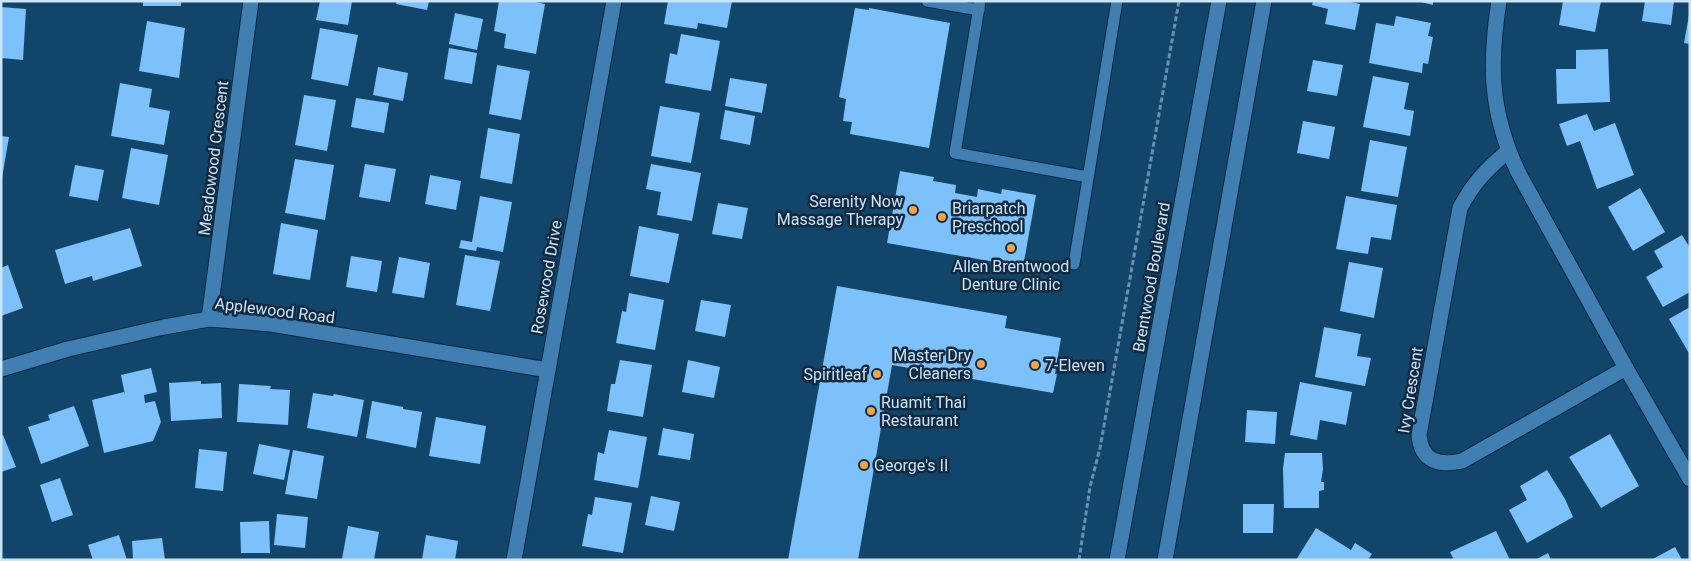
<svg xmlns="http://www.w3.org/2000/svg" width="1691" height="561" viewBox="0 0 1691 561" font-family="Roboto,sans-serif">
<style>
.building{fill:#7cc1fb}
.lines{fill:none;stroke-linecap:round;stroke-linejoin:round}
.service-casing{stroke:#072a44;stroke-width:13}
.minor-casing{stroke:#072a44;stroke-width:17}
.secondary-casing{stroke:#072a44;stroke-width:17}
.path{stroke:#688fad;stroke-width:3;stroke-dasharray:5 2.5;stroke-linecap:butt}
.service{stroke:#3f7fb2;stroke-width:11}
.minor{stroke:#3f7fb2;stroke-width:15}
.secondary{stroke:#3f7fb2;stroke-width:15}
.poi-dot{fill:#f6a246;stroke:#0f2a40;stroke-width:2}
.labels{text-anchor:middle;stroke-width:5;stroke-linejoin:round;paint-order:stroke}
.street-label{font-size:16px;fill:#cae4fa;stroke:#0f2a40}
.poi-label{font-size:16px;fill:#cae4fa;stroke:#0f2a40;text-anchor:start}
</style>
<rect width="100%" height="100%" fill="#12456a"/>
<!-- building -->
<g class="building">
<rect x="143" y="1" width="38" height="5"/>
<polygon points="320,1 352,1 348,25 316,20"/>
<polygon points="397,1 429,1 427,10 396,4"/>
<polygon points="499,1 530,1 545,4 536,54 504,48 506,34 494,31"/>
<polygon points="668,1 732,1 727,28 698,23 697,29 664,24"/>
<polygon points="1313,1 1346,1 1360,4 1355,30 1325,24 1328,9 1312,5"/>
<polygon points="1417,1 1433,1 1433,5"/>
<polygon points="1563,1 1601,1 1595,32 1559,25"/>
<polygon points="1645,1 1674,1 1671,25 1642,21"/>
<polygon points="1,7 26,9 23,60 1,58"/>
<polygon points="855,8 869,10 869,8 950,23 929,148 850,134 852,122 843,121 846,99 839,97"/>
<polygon points="455,13 483,19 477,50 449,44"/>
<polygon points="1689,15 1690,15 1690,44 1684,43"/>
<polygon points="1396,16 1431,23 1428,36 1433,37 1428,64 1423,63 1422,73 1369,63 1376,23 1394,26"/>
<polygon points="147,21 185,28 179,78 139,71"/>
<polygon points="320,28 358,35 348,86 311,79"/>
<polygon points="681,34 720,41 711,91 665,83 670,53 677,55"/>
<polygon points="449,48 477,53 472,84 444,79"/>
<polygon points="1608,49 1610,102 1557,104 1556,69 1576,69 1576,50"/>
<polygon points="1313,60 1343,65 1337,96 1307,91"/>
<polygon points="497,65 530,71 521,120 489,114"/>
<polygon points="378,67 408,73 403,101 373,95"/>
<polygon points="1373,76 1409,83 1404,109 1414,111 1410,136 1363,127"/>
<polygon points="730,78 767,84 762,113 725,106"/>
<polygon points="120,83 152,89 149,107 170,111 164,145 111,136"/>
<polygon points="304,95 336,100 327,151 295,145"/>
<polygon points="356,98 389,103 384,133 351,127"/>
<polygon points="660,106 700,113 691,163 651,156"/>
<polygon points="725,110 755,116 750,145 720,139"/>
<polygon points="1587,114 1594,131 1615,123 1634,175 1597,189 1580,141 1567,146 1559,124"/>
<polygon points="1303,121 1335,127 1329,159 1297,153"/>
<polygon points="488,128 520,134 512,184 480,178"/>
<polygon points="1,136 9,137 2,178 1,177"/>
<polygon points="1370,140 1407,147 1398,197 1361,191"/>
<polygon points="131,148 168,155 159,205 122,198"/>
<polygon points="295,159 334,165 325,220 285,213"/>
<polygon points="365,164 396,169 390,202 359,197"/>
<polygon points="651,164 701,173 692,221 657,215 661,192 646,189"/>
<polygon points="75,165 104,170 98,201 69,196"/>
<polygon points="900,171 934,177 933,181 956,185 955,193 977,197 978,189 1001,194 1002,189 1036,195 1023,267 887,243"/>
<polygon points="430,175 461,181 456,210 425,204"/>
<polygon points="1640,188 1665,232 1633,251 1608,207"/>
<polygon points="480,196 512,202 503,252 477,247 476,251 459,248 461,240 472,242"/>
<polygon points="1346,196 1397,205 1391,240 1371,237 1368,254 1336,249"/>
<polygon points="718,203 748,208 742,239 712,234"/>
<polygon points="281,223 318,230 310,280 273,274"/>
<polygon points="639,226 679,234 669,283 630,276"/>
<polygon points="130,228 142,266 93,281 92,276 65,284 55,250"/>
<polygon points="1682,235 1690,248 1690,292 1663,307 1646,277 1663,267 1654,251"/>
<polygon points="465,255 500,261 490,311 456,305"/>
<polygon points="351,256 382,261 377,292 346,287"/>
<polygon points="399,257 430,263 424,298 392,293"/>
<polygon points="1349,262 1383,268 1374,318 1340,311"/>
<polygon points="8,265 23,308 1,316 1,268"/>
<polygon points="837,286 1007,316 1005,328 1061,338 1055,374 1057,374 1053,393 892,365 858,560 788,560"/>
<polygon points="629,293 664,300 655,350 616,343 622,311 626,312"/>
<polygon points="701,300 731,305 725,337 695,331"/>
<polygon points="1690,307 1690,355 1669,319"/>
<polygon points="1324,327 1361,334 1357,356 1371,358 1365,386 1315,377"/>
<polygon points="620,360 652,365 643,417 607,411 611,384 615,384"/>
<polygon points="688,360 720,367 714,398 682,392"/>
<polygon points="151,368 157,392 144,395 145,403 155,401 161,422 153,441 104,453 92,400 124,392 125,395 121,375"/>
<polygon points="201,381 201,384 221,383 222,418 171,421 169,383"/>
<polygon points="1300,382 1352,392 1346,425 1320,420 1317,440 1290,435"/>
<polygon points="239,384 271,386 270,389 290,390 288,425 237,422"/>
<polygon points="313,393 333,396 334,394 364,400 357,437 307,428"/>
<polygon points="372,401 403,407 403,409 422,412 416,448 366,438"/>
<polygon points="74,406 89,446 41,464 28,427 50,420 48,415"/>
<polygon points="1247,410 1277,412 1275,444 1245,442"/>
<polygon points="436,417 486,426 480,464 429,456"/>
<polygon points="663,428 694,434 690,460 658,455"/>
<polygon points="609,430 647,437 638,488 594,480 598,452 604,454"/>
<polygon points="1610,434 1639,486 1601,508 1569,457"/>
<polygon points="3,435 16,467 1,472 1,436"/>
<polygon points="259,444 290,450 284,480 253,474"/>
<polygon points="199,449 227,452 223,491 195,488"/>
<polygon points="293,450 324,456 317,499 285,494"/>
<polygon points="1285,453 1322,453 1323,469 1321,482 1324,482 1324,490 1319,491 1319,508 1284,508 1283,468"/>
<polygon points="1547,470 1565,499 1573,517 1527,543 1509,510 1527,500 1520,486"/>
<polygon points="60,478 73,515 52,522 40,485"/>
<polygon points="651,496 680,502 674,531 645,525"/>
<polygon points="595,497 632,503 623,553 582,546 588,514 592,515"/>
<polygon points="1243,504 1274,504 1273,533 1243,533"/>
<polygon points="277,514 308,517 305,548 274,545"/>
<polygon points="269,521 270,553 241,553 240,522"/>
<polygon points="348,526 379,532 374,560 342,559"/>
<polygon points="1316,528 1351,550 1355,543 1372,554 1368,560 1296,560"/>
<polygon points="1496,531 1510,560 1454,560 1450,552"/>
<polygon points="119,535 127,560 93,560 88,545"/>
<polygon points="426,535 458,541 455,560 422,560"/>
<polygon points="162,538 165,560 133,560 132,541"/>
<polygon points="1675,547 1682,560 1651,560"/>
<polygon points="1548,553 1551,560 1535,560"/>
</g>
<g class="lines">
<!-- service casing -->
<g class="service-casing">
<g id="service">
<polyline points="927,1 979,10"/>
<polyline points="980,1 955,153 1088,177"/>
<polyline points="1074,264 1117,1"/>
</g>
</g>
<!-- minor casing -->
<g class="minor-casing">
<g id="minor">
<path d="M1499,1C1489,65 1490,112 1518,172L1626,368L1690,479"/>
<path d="M1508,151C1487,169 1473,183 1460,208L1419,435C1421,462 1440,466 1462,461L1626,368"/>
<polyline points="209,319 251,1"/>
<polyline points="1,369 68,349 164,327 209,319 271,324 548,370"/>
<polyline points="514,560 614,1"/>
</g>
</g>
<!-- secondary casing -->
<g class="secondary-casing">
<g id="secondary">
<polyline points="1117,560 1219,1"/>
<polyline points="1165,560 1264,1"/>
</g>
</g>
<!-- path -->
<polyline class="path" points="1079,560 1090,487 1100,448 1179,1"/>
<!-- service -->
<use href="#service" class="service"/>
<!-- minor -->
<use href="#minor" class="minor"/>
<!-- secondary -->
<use href="#secondary" class="secondary"/>
</g>
<!-- markers -->
<g class="poi-dot">
<circle cx="913" cy="210" r="5"/>
<circle cx="942" cy="217" r="5"/>
<circle cx="1011" cy="248" r="5"/>
<circle cx="981" cy="364" r="5"/>
<circle cx="1035" cy="365" r="5"/>
<circle cx="877" cy="374" r="5"/>
<circle cx="871" cy="411" r="5"/>
<circle cx="864" cy="465" r="5"/>
</g>
<g class="labels">
<!-- street labels -->
<g class="street-label">
<text transform="translate(213 158) rotate(-83)" y="6">Meadowood Crescent</text>
<text transform="translate(546 277) rotate(-80)" y="6">Rosewood Drive</text>
<text transform="translate(1151 277) rotate(-80)" y="6">Brentwood Boulevard</text>
<text transform="translate(275 310) rotate(7)" y="6">Applewood Road</text>
<text transform="translate(1410 390) rotate(-81)" y="6">Ivy Crescent</text>
</g>
<!-- poi labels -->
<g class="poi-label">
<text x="903" y="207" text-anchor="end">Serenity Now<tspan x="903" dy="18">Massage Therapy</tspan></text>
<text x="952" y="214">Briarpatch<tspan x="952" dy="18">Preschool</tspan></text>
<text x="1011" y="272" text-anchor="middle">Allen Brentwood<tspan x="1011" dy="18">Denture Clinic</tspan></text>
<text x="971" y="361" text-anchor="end">Master Dry<tspan x="971" dy="18">Cleaners</tspan></text>
<text x="1045" y="371">7-Eleven</text>
<text x="867" y="380" text-anchor="end">Spiritleaf</text>
<text x="881" y="408">Ruamit Thai<tspan x="881" dy="18">Restaurant</tspan></text>
<text x="874" y="471">George's II</text>
</g>
</g>
<!-- border -->
<rect width="1691" height="561" fill="none" stroke="#cae4fa" stroke-width="5"/>
</svg>
